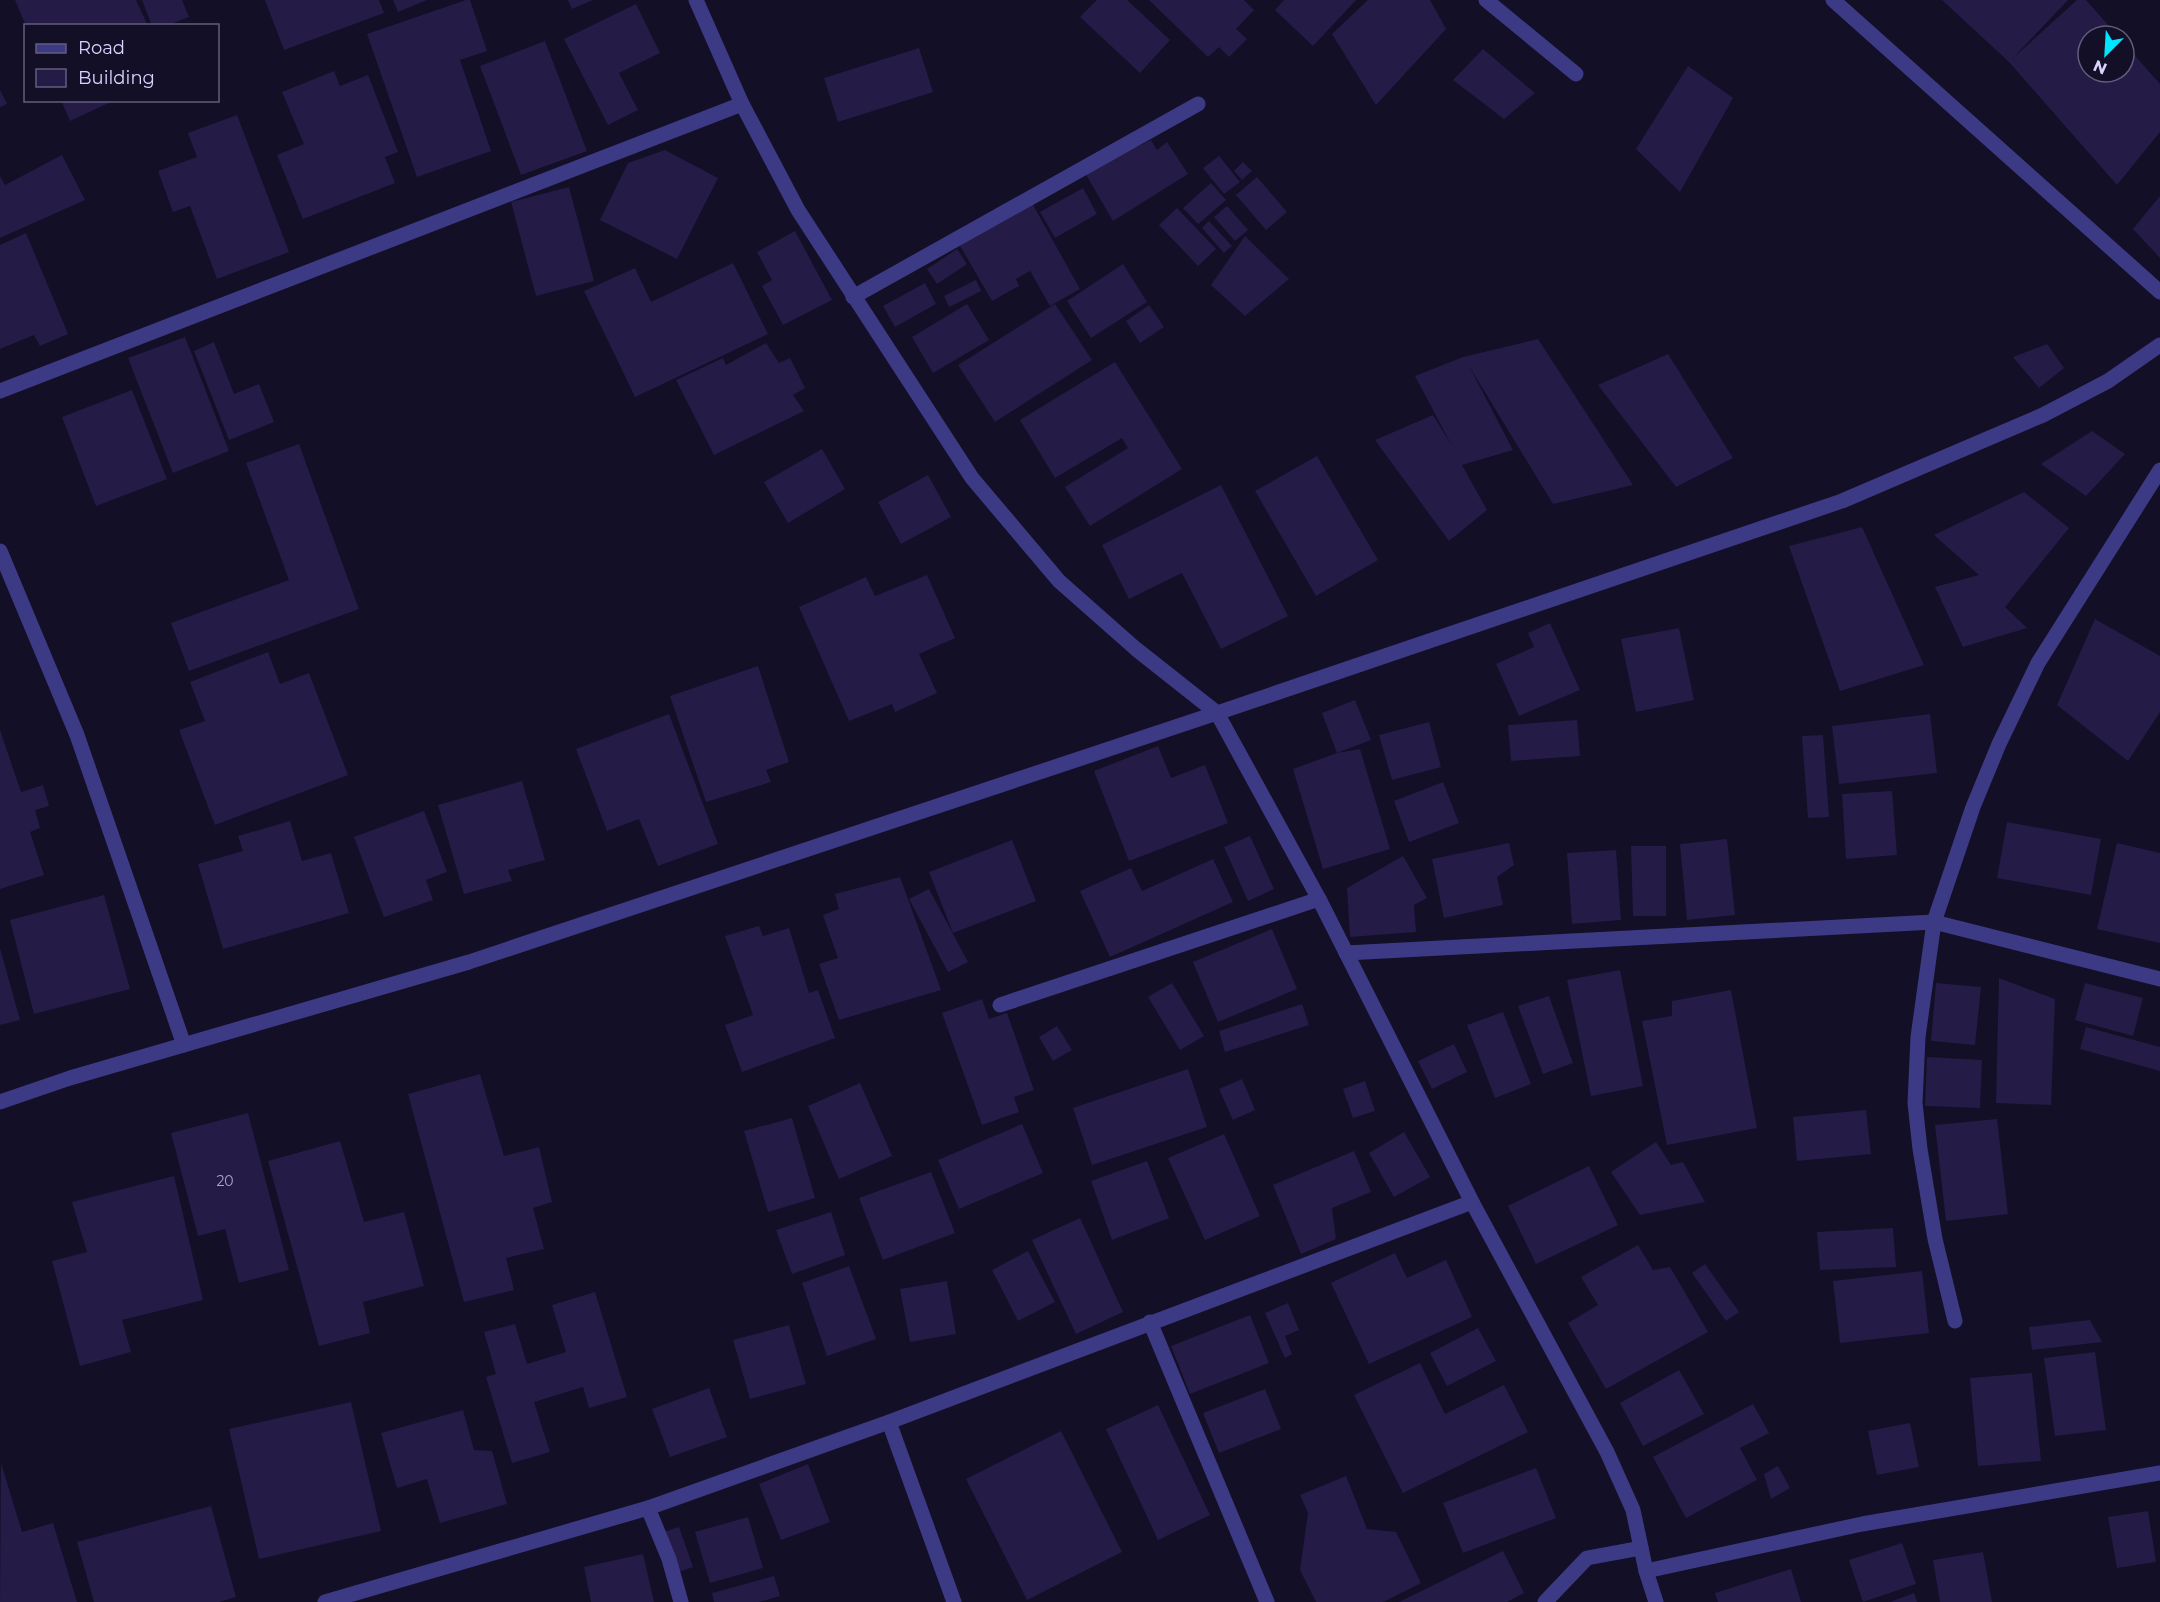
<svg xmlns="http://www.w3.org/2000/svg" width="2160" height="1602" viewBox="0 0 2160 1602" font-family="Montserrat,sans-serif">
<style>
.building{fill:#241b47}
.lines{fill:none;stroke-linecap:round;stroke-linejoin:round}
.minor{stroke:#3d3a85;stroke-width:15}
.labels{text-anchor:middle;stroke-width:4.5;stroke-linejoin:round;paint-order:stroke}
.number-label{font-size:14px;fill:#aca6d1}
</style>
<rect width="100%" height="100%" fill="#130f26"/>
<!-- building -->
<g class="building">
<polygon points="15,0 136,0 148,26 26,26"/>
<polygon points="142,0 182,0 189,17 166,26 152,26"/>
<polygon points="265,0 379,0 384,13 284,50"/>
<polygon points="393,0 427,0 398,12"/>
<polygon points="466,0 470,0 487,51 460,60 491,151 417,177 367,34"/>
<polygon points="568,0 593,0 572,9"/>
<polygon points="1097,0 1127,0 1170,40 1140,73 1080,17"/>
<polygon points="1149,0 1244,0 1254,10 1236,29 1247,39 1229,57 1219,47 1208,57"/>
<polygon points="1284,0 1356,0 1313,46 1275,10"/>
<polygon points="1368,0 1430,0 1446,29 1376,105 1332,34"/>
<polygon points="1942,0 2068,0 2013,58 2077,0 2086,0 2118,36 2088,36 2088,72 2124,72 2124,43 2160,84 2160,132 2117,185 2009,62"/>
<polygon points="636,4 660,53 619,73 638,110 608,125 564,39"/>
<polygon points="545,41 587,151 521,175 480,66"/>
<polygon points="919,48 933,92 838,122 824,78"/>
<polygon points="1483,49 1535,93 1504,119 1453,80"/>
<polygon points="1688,66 1733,98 1680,192 1636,149"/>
<polygon points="334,71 340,86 368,75 398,152 385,157 395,183 303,219 277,155 304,144 282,92"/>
<polygon points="0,90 7,104 0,107"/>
<polygon points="61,100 115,100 70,121"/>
<polygon points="237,115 289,252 217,279 190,206 173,212 158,171 197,157 188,133"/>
<polygon points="1151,140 1157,150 1167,142 1188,174 1113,221 1085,173"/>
<polygon points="665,150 718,178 677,259 600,220 628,163"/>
<polygon points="62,155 85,200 0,238 0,176 5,185"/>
<polygon points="1219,156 1240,182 1224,194 1203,168"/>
<polygon points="1243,162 1252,171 1242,180 1234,171"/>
<polygon points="1257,177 1287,212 1266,230 1236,195"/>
<polygon points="1211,183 1226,200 1198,224 1183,208"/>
<polygon points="569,187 594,281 536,296 511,202"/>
<polygon points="1083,188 1097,214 1055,238 1040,212"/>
<polygon points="2160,196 2160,258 2133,229"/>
<polygon points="1032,203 1080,289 1050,306 1030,271 1016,279 1019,286 992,301 959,244"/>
<polygon points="1227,206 1248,230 1235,241 1214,217"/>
<polygon points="1177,208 1216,249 1198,266 1159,225"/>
<polygon points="1209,221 1232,246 1224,253 1202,228"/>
<polygon points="795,231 832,300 783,325 762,286 772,280 757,252"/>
<polygon points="26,233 68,334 40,346 34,335 0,349 0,245"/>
<polygon points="1245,236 1289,279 1245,316 1211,285"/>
<polygon points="957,249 967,264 937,284 927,269"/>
<polygon points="733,263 768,334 635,397 584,291 635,268 651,302"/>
<polygon points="1123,264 1147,302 1091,338 1067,301"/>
<polygon points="976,280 981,291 949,307 944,296"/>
<polygon points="925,283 936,304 895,327 883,306"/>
<polygon points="967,304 989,340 933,373 912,337"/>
<polygon points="1055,304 1092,360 995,422 958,365"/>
<polygon points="1149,305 1164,327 1140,343 1126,321"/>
<polygon points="185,337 229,451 173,473 128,358"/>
<polygon points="1538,339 1633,485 1553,504 1469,366 1513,450 1462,465 1487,510 1449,541 1375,440 1433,415 1452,446 1415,376 1463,357"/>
<polygon points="214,342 234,394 259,384 274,422 229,440 194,351"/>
<polygon points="766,343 779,363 790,358 805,388 793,395 804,411 714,455 676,380 723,358 726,365"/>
<polygon points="2047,344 2064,368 2039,388 2013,357"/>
<polygon points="1668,354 1733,458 1676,487 1598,385"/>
<polygon points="1115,362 1182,469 1090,526 1065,487 1128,448 1122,438 1055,478 1020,420"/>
<polygon points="132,390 167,479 96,506 62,417"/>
<polygon points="2092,431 2125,454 2086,496 2041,464"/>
<polygon points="299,444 359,609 189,671 171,623 289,580 246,463"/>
<polygon points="822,449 845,489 788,523 764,482"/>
<polygon points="1317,456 1378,560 1316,596 1255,491"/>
<polygon points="928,475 951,517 901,544 878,502"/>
<polygon points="1221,485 1288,616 1221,649 1182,573 1129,599 1102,545"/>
<polygon points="2024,492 2069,528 2005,607 2027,628 1963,647 1935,587 1979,575 1934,535"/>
<polygon points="1862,527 1924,665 1840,691 1789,546"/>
<polygon points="927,575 955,638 919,654 937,693 895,712 892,704 849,721 799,607 866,577 875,596"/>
<polygon points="2095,619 2160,656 2160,712 2128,761 2057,705"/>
<polygon points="1550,623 1580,690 1519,716 1496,664 1534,647 1528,633"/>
<polygon points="1679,628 1694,700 1636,712 1621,639"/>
<polygon points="268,652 280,684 309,673 348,775 215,825 179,730 205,721 190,682"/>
<polygon points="758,666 789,762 766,770 771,782 706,802 670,696"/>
<polygon points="1355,700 1371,740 1337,753 1322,713"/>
<polygon points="669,714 718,844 658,866 639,819 607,831 576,749"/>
<polygon points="1930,714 1937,773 1839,784 1832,726"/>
<polygon points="1577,720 1580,756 1511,761 1508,725"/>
<polygon points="1429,722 1441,767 1392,780 1379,735"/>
<polygon points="0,730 21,792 43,785 49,806 35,810 40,828 30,832 44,875 0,889"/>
<polygon points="1823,735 1829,817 1808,818 1802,736"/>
<polygon points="1158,746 1171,778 1205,765 1228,823 1129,861 1094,771"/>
<polygon points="1360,749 1390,849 1323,869 1293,769 1337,753"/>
<polygon points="522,781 545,860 508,870 512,881 464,894 438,805"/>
<polygon points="1443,782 1459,823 1409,842 1394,801"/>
<polygon points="1892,791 1897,855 1846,859 1842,794"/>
<polygon points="424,811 447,872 426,880 433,900 384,917 354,837"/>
<polygon points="290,821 302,861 331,853 349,913 223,949 198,864 243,851 238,836"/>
<polygon points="2007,822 2101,839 2091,895 1997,878"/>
<polygon points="1250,836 1274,889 1248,901 1224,847"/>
<polygon points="1727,839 1735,915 1687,920 1680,844"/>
<polygon points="1012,840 1036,901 953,933 929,872"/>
<polygon points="1509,843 1514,865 1497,877 1503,905 1444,918 1432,859"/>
<polygon points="2117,843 2160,853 2160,943 2097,929"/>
<polygon points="1631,846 1666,846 1666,916 1633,916"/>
<polygon points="1616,850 1621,920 1572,924 1567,853"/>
<polygon points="1403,856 1427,898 1414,905 1416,932 1350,937 1347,888"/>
<polygon points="1213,859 1233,902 1110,957 1080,891 1131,868 1142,891"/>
<polygon points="900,877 941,990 839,1020 819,964 838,958 823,915 839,909 835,894"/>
<polygon points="929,889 968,962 948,972 909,899"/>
<polygon points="104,895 130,989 34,1014 10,920"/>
<polygon points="759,926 763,936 789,928 809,993 818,990 835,1038 742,1072 725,1025 753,1015 725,936"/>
<polygon points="1272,929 1297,989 1218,1022 1193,962"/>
<polygon points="0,948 20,1020 0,1025"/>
<polygon points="1620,970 1643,1086 1591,1096 1567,980"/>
<polygon points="1999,978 2055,999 2051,1105 1996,1103"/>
<polygon points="1172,983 1204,1036 1180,1050 1148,997"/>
<polygon points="1936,983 1981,987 1975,1045 1931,1041"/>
<polygon points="2085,983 2143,998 2133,1036 2075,1020"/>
<polygon points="1731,990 1757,1128 1667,1145 1642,1021 1672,1016 1672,1001"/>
<polygon points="1549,996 1573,1063 1543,1074 1518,1006"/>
<polygon points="982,999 989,1019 1007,1013 1034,1090 1014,1097 1019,1112 982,1125 942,1013"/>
<polygon points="1302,1004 1309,1025 1225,1052 1219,1031"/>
<polygon points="1503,1012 1531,1084 1495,1098 1467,1025"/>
<polygon points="1057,1026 1072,1050 1053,1061 1039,1037"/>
<polygon points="2086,1027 2160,1047 2160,1071 2080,1049"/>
<polygon points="1454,1044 1467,1072 1432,1089 1418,1061"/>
<polygon points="1927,1057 1982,1060 1980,1108 1925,1106"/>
<polygon points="1188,1069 1207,1127 1092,1165 1073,1108"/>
<polygon points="480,1074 504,1156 539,1147 552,1202 533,1208 544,1249 506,1258 514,1290 464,1302 408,1094"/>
<polygon points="1242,1079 1255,1110 1233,1120 1219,1089"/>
<polygon points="1365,1081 1375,1111 1353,1118 1343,1089"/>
<polygon points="860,1083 892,1156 839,1179 808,1106"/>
<polygon points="1866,1110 1871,1154 1797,1161 1793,1117"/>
<polygon points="248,1113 289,1270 239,1283 225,1229 198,1236 171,1133"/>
<polygon points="792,1118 815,1198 768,1212 744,1131"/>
<polygon points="1997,1119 2008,1214 1946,1221 1935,1125"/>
<polygon points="1022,1124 1043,1173 959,1209 938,1160"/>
<polygon points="1404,1132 1430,1177 1394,1197 1369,1153"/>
<polygon points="1224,1134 1260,1216 1205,1240 1168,1158"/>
<polygon points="340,1141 364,1222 404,1212 424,1286 363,1302 370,1333 319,1346 268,1161"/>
<polygon points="1656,1142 1671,1165 1683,1162 1705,1202 1640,1215 1611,1172"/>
<polygon points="1354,1151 1371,1192 1332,1208 1336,1239 1301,1254 1273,1185"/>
<polygon points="1147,1161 1169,1218 1112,1240 1091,1181"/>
<polygon points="1589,1166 1618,1225 1536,1264 1508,1206"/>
<polygon points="931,1172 955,1233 883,1260 859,1198"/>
<polygon points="174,1176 203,1300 122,1320 131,1352 80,1366 52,1261 87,1252 72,1202"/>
<polygon points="831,1212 845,1255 792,1274 776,1230"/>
<polygon points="1080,1218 1123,1312 1076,1334 1032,1240"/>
<polygon points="1893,1228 1896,1267 1820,1270 1817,1232"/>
<polygon points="1638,1245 1653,1270 1670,1267 1708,1332 1606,1389 1568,1323 1598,1305 1581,1277"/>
<polygon points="1028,1251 1055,1302 1018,1321 992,1270"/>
<polygon points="1395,1253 1407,1278 1446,1260 1472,1317 1369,1364 1331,1283"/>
<polygon points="1705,1264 1739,1312 1726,1321 1692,1273"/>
<polygon points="849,1266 876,1339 827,1356 802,1283"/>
<polygon points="1922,1271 1929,1333 1840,1343 1833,1281"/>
<polygon points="947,1281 956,1334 910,1342 900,1289"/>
<polygon points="595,1292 627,1397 589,1408 583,1387 534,1402 550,1452 512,1463 486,1377 496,1374 484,1332 515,1324 527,1364 566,1352 552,1305"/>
<polygon points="1288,1303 1299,1330 1285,1336 1292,1354 1285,1358 1265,1313"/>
<polygon points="1250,1315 1269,1363 1190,1394 1171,1346"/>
<polygon points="2090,1320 2102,1342 2032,1350 2029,1327"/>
<polygon points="789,1325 806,1384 750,1399 733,1340"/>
<polygon points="1478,1328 1496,1361 1447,1386 1430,1353"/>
<polygon points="2095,1352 2106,1430 2055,1436 2044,1358"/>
<polygon points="1420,1363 1445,1414 1504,1385 1528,1432 1403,1493 1354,1395"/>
<polygon points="1679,1370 1704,1414 1643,1446 1620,1403"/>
<polygon points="2032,1373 2041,1461 1978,1466 1970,1378"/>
<polygon points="709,1388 727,1437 670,1457 652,1409"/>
<polygon points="1265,1389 1281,1429 1219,1453 1203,1413"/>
<polygon points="351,1402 381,1531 259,1559 229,1429"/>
<polygon points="1753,1404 1769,1433 1740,1448 1757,1480 1686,1518 1653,1457"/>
<polygon points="1158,1405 1210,1515 1158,1540 1106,1429"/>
<polygon points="463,1410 474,1450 492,1451 507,1504 440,1523 427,1479 397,1488 381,1433"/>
<polygon points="1910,1423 1919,1467 1877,1475 1868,1431"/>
<polygon points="1061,1431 1122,1552 1027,1600 966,1479"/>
<polygon points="1,1463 22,1532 53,1523 77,1602 0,1602"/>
<polygon points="808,1464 830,1522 781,1540 759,1484"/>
<polygon points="1778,1466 1790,1488 1771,1499 1764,1474"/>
<polygon points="1536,1468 1556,1518 1463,1553 1443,1503"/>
<polygon points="1346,1476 1367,1529 1396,1532 1421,1583 1383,1602 1316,1602 1300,1570 1308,1513 1300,1495"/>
<polygon points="211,1506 236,1597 219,1602 94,1602 77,1542"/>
<polygon points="2148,1511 2156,1562 2117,1568 2108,1517"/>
<polygon points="748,1517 763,1568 710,1583 695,1532"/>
<polygon points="679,1527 693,1567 679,1572 664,1532"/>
<polygon points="1902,1543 1916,1584 1863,1602 1849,1560"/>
<polygon points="1503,1551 1524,1593 1507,1602 1399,1602"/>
<polygon points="1983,1552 1992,1602 1940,1602 1933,1560"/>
<polygon points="643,1554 654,1602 591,1602 584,1567"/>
<polygon points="1791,1569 1801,1602 1718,1602 1715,1593"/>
<polygon points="774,1576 780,1596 759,1602 714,1602 712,1593"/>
<polygon points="1914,1593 1917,1602 1890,1602"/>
</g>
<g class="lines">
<!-- minor -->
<g class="minor">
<polyline points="696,0 742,104 798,210 972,478 1059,581 1136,649 1217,713 1319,899 1472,1202 1607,1452 1633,1510 1646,1571 1656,1602"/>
<polyline points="1486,0 1576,74"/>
<polyline points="1833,0 2160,292"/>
<polyline points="853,297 1198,104"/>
<polyline points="0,391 742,104"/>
<polyline points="0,551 77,735 184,1045"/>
<polyline points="1346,953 1934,922 2160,979"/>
<polyline points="1000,1005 1319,899"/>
<polyline points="0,1102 70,1078 469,962 1217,713 1842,501 2043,415 2108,381 2160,345"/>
<polyline points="1955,1321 1935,1239 1920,1149 1915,1103 1918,1037 1934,922 1973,807 1999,744 2038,663 2160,470"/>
<polyline points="1150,1322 1267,1602"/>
<polyline points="889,1422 954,1602"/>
<polyline points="648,1508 669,1559 681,1602"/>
<polyline points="1646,1571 1862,1524 2160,1473"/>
<polyline points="325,1602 648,1508 889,1422 1472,1202"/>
<polyline points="1545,1602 1587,1558 1641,1548"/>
</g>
</g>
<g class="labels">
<!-- number labels -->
<g class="number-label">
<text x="225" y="1186">20</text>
</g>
</g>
<!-- legend -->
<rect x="24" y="24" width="195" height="78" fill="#130f26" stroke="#625e7d" stroke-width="1.5"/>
<rect x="36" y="44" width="30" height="9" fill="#3d3a85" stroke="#625e7d" stroke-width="1.5"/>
<text x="78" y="54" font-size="18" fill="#d9d4ff">Road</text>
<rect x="36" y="69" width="30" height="18" fill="#241b47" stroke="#625e7d" stroke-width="1.5"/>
<text x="78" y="84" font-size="18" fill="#d9d4ff">Building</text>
<!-- north arrow -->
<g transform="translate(2106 54) rotate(204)"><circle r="28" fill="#130f26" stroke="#625e7d" stroke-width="1.5"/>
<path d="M0-4.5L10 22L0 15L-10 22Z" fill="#00e5ff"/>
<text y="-9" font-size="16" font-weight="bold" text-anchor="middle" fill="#d9d4ff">N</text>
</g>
</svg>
